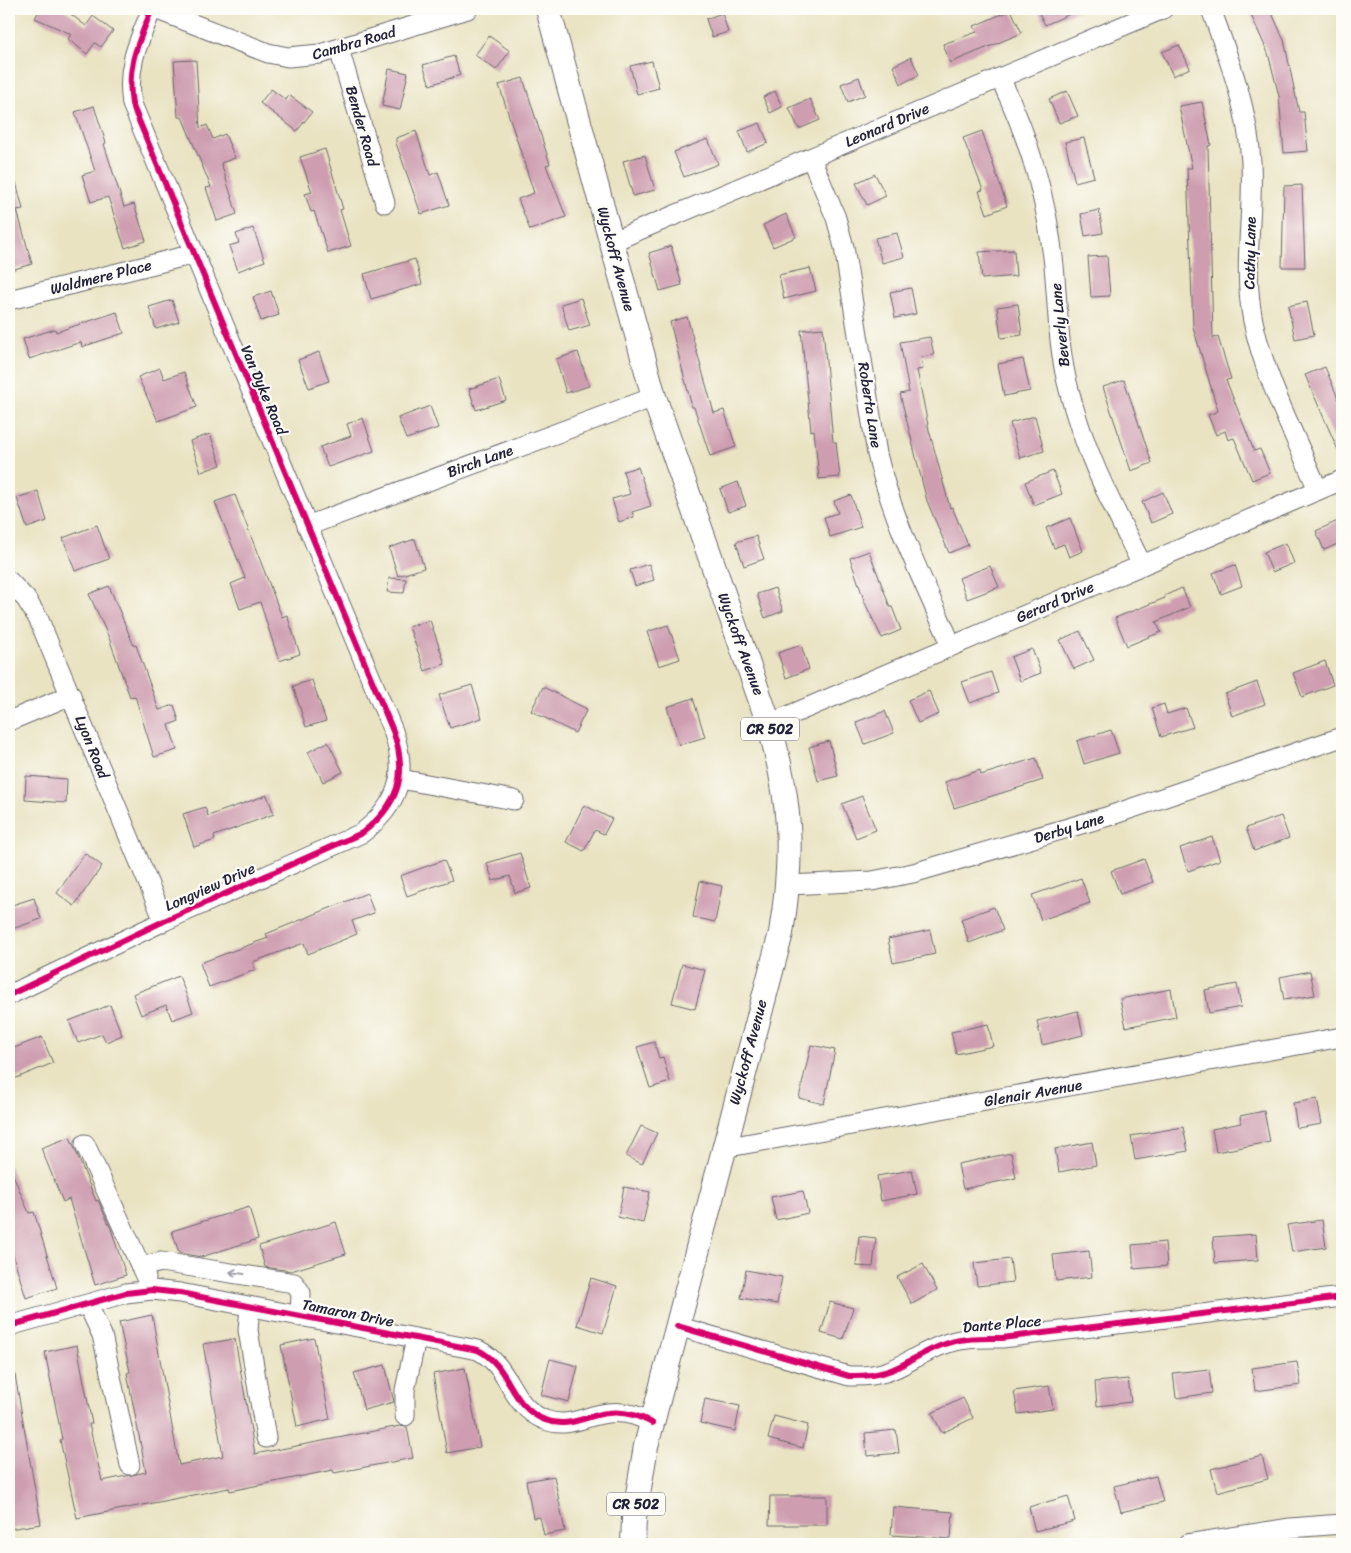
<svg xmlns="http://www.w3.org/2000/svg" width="1351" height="1553" viewBox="0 0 1351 1553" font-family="Sriracha,sans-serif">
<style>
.building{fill:#ce9eb0}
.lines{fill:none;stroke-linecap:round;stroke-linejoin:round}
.minor-casing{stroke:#68666a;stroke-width:21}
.major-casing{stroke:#68666a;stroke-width:26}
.minor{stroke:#fff;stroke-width:19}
.major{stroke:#fff;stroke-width:24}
.cycleway-casing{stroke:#fdfcf7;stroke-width:9}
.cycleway{stroke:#d6006c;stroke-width:6}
.oneway{stroke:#9c9ca7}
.labels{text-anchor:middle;stroke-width:4.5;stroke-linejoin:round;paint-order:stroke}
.shield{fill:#fdfcf7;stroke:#646373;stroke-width:1}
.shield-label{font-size:14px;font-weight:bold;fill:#22223b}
.street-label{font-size:15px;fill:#22223b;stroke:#fdfcf7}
</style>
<rect width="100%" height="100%" fill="#fdfcf7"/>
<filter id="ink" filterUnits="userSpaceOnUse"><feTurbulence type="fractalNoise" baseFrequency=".02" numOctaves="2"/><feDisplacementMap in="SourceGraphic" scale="10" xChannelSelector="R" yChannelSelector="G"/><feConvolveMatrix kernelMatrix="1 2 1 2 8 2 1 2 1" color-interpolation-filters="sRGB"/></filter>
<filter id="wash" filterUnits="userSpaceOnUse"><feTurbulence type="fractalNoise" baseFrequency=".0096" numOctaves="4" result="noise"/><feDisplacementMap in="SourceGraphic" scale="20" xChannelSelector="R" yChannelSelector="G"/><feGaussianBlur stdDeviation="1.12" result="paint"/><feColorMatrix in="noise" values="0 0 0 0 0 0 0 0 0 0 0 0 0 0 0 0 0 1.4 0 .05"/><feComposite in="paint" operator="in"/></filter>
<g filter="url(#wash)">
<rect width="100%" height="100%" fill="#e9e3c2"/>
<g id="blocks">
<!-- building -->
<g class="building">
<polygon points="40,9 64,9 86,26 93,16 113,31 101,47 95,43 87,54 68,39 71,34 35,18"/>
<polygon points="1037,9 1081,9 1045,25"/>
<polygon points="1265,9 1270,9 1284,40 1299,112 1304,112 1308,151 1284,153 1279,96 1268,53 1251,15"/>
<polygon points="1011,10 1022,33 950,63 943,44 977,32 974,26"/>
<polygon points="722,13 728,32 712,37 706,19"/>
<polygon points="489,36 510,51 496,70 475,55"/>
<polygon points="1179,45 1190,68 1173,76 1162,52"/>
<polygon points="454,56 460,75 430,85 423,65"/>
<polygon points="911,57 919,75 901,84 893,66"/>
<polygon points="196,60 200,128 207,125 213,139 225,134 235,158 221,163 237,214 217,221 206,188 211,187 182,117 178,117 174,61"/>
<polygon points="652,61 659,88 637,94 630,66"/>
<polygon points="389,69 408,73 400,110 382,106"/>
<polygon points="859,77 865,95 848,102 841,84"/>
<polygon points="523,78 550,164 546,165 566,217 530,230 518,199 534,193 499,85"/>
<polygon points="271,89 286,100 289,95 312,112 297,131 260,103"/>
<polygon points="775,91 782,107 770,113 763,97"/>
<polygon points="1067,91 1078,116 1059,123 1049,99"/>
<polygon points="810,99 820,120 799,129 789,108"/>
<polygon points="1202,102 1211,145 1208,146 1213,338 1218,337 1231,379 1226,380 1254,451 1260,449 1270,473 1252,480 1234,438 1228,440 1225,431 1216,435 1208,415 1218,411 1193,327 1187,168 1192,168 1179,106"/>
<polygon points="94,106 106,143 104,144 124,207 134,204 146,241 125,248 108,197 91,202 82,175 95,171 75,112"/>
<polygon points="760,123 768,143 747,152 739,131"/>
<polygon points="416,131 430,175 438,172 449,205 421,214 396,143 396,138"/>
<polygon points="982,131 1007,206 987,214 979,191 983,190 963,138"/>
<polygon points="1084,138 1094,177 1075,182 1065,142"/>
<polygon points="708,139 718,164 684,177 674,152"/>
<polygon points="325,149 343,209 340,210 351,246 328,253 314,211 311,212 305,194 312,192 300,157"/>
<polygon points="645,155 655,190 633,196 623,161"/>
<polygon points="13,171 23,209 17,210 32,264 11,270 9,261 9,172"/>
<polygon points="875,174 886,196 867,205 856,183"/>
<polygon points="1302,185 1305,267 1282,267 1284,186"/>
<polygon points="1099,210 1103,233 1085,236 1081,214"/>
<polygon points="786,214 796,237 773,247 763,225"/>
<polygon points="253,228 265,261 238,271 229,246 239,243 236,234"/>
<polygon points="897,233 904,257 882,263 875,238"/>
<polygon points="671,246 682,285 660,291 649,253"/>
<polygon points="1014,250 1016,276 982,279 979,252"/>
<polygon points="1107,256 1110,296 1091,297 1088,257"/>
<polygon points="415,259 422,284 371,299 364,274"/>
<polygon points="810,268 816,291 784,299 779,275"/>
<polygon points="911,288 916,314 895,318 890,292"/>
<polygon points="271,291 279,315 261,321 253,297"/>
<polygon points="581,298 590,325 569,331 561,304"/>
<polygon points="172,300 179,322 156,329 149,307"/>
<polygon points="1307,302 1314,335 1295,339 1288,306"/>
<polygon points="1018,304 1022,335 1001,338 997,307"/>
<polygon points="117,312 124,333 82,347 81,342 29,359 23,339 55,329 56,332"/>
<polygon points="687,317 714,413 724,410 736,447 710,456 694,407 692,407 670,322"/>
<polygon points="823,328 833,442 836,442 840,477 819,479 814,430 811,431 801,330"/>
<polygon points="930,337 934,355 921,357 923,369 917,370 929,430 950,508 952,507 968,545 949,553 927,501 900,394 909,392 900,342"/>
<polygon points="319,352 329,381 309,388 298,360"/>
<polygon points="578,352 589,386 566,393 556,359"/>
<polygon points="1023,359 1030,391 1004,396 998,364"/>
<polygon points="1325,367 1342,408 1342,459 1305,375"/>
<polygon points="160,368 164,379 184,372 197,407 158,421 138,377"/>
<polygon points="499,379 506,400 476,410 469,389"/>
<polygon points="1124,380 1152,463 1131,471 1103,387"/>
<polygon points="430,406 438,428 406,439 398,418"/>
<polygon points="1035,416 1044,451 1020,458 1010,423"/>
<polygon points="363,418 374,451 328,467 320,447 351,436 347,424"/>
<polygon points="210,434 221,465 201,472 190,441"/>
<polygon points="638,467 651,506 632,512 634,517 619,522 612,499 630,494 623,471"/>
<polygon points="1053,471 1062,494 1034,505 1025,482"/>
<polygon points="738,482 746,506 728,512 720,489"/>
<polygon points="38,491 47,521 27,528 17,498"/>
<polygon points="1163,492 1172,514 1151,523 1142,502"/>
<polygon points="235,495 282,617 287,615 300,654 279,661 260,602 240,609 231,584 245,578 215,502"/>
<polygon points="851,495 861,527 830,537 824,517 838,513 834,501"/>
<polygon points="1070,518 1083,551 1069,557 1064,544 1054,548 1046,528"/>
<polygon points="1342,519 1342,542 1324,550 1316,531"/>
<polygon points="97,525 109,559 75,571 63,538"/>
<polygon points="756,536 764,559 744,566 736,542"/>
<polygon points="415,539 424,568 398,576 389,548"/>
<polygon points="1286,543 1294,563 1272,572 1264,552"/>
<polygon points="869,551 890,607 892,607 901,630 882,638 865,603 850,558"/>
<polygon points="649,564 654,580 635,586 630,570"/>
<polygon points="1235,565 1242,586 1221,594 1213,573"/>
<polygon points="990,566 999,587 967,599 959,578"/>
<polygon points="389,578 406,579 404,593 387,592"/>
<polygon points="109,586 134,646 136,645 159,710 174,705 179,721 169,725 177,750 154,757 135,696 130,697 109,638 89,594"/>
<polygon points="775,588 783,611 765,618 757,594"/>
<polygon points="1182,588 1190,607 1156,622 1161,632 1127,646 1115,618 1165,598 1164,596"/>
<polygon points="430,620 445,664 425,671 409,627"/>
<polygon points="668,625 680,659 659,666 647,632"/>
<polygon points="1080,631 1094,660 1074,669 1060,640"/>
<polygon points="801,645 809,669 786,678 778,653"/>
<polygon points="1032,649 1041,673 1020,681 1011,657"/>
<polygon points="1325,661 1333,685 1302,697 1293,673"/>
<polygon points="991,672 998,693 970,703 962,682"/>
<polygon points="312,680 326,721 306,727 293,686"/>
<polygon points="1257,682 1265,704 1232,716 1225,694"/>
<polygon points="472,685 482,718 450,728 439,695"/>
<polygon points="543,687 587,709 575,733 531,711"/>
<polygon points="929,691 939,714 918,723 908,700"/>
<polygon points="693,698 705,737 679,745 667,707"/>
<polygon points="1164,704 1167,714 1186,708 1193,727 1161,737 1152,708"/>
<polygon points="885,711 894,733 865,744 856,722"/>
<polygon points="1111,730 1119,753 1084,764 1077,741"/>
<polygon points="829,741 838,776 818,781 809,747"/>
<polygon points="328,742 343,772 323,782 308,752"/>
<polygon points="1036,758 1043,780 954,808 945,782 980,770 981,775"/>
<polygon points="26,776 67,779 66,803 25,800"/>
<polygon points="267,795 274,814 214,836 215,840 194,847 183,814 205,807 208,816"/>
<polygon points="862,796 876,830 856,838 842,804"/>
<polygon points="584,805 612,819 604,834 595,830 584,851 566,842"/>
<polygon points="1281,816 1289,838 1254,851 1246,828"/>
<polygon points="1212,837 1220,860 1188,871 1180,848"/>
<polygon points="85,853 102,866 74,906 57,893"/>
<polygon points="520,853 531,888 515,893 510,876 493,881 487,863"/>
<polygon points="1144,859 1153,882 1120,894 1111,871"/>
<polygon points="444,860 452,880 407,896 400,876"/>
<polygon points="1081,878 1090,903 1041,920 1032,895"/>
<polygon points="700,881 722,886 715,922 693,917"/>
<polygon points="367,893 374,913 352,921 357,934 308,954 304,943 253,962 255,970 209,987 200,963 268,938 266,934"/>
<polygon points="34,898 41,919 12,929 9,906"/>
<polygon points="994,907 1003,930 969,943 961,919"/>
<polygon points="930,930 935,954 893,963 888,939"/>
<polygon points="682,964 705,970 695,1009 672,1003"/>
<polygon points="1310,971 1315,995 1284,1000 1280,977"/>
<polygon points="179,976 193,1012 172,1020 166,1005 141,1015 133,994"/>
<polygon points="1237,984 1241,1007 1209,1013 1205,990"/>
<polygon points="1171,989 1176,1017 1126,1027 1120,999"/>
<polygon points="110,1005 122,1035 106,1042 102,1034 78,1043 69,1021"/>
<polygon points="1078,1011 1083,1035 1042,1045 1037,1021"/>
<polygon points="988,1024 993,1046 956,1054 951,1032"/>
<polygon points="42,1037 53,1063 9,1081 9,1050"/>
<polygon points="654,1042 659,1058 663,1057 670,1082 650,1088 637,1047"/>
<polygon points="811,1045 835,1050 824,1104 799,1098"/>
<polygon points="1317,1099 1322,1124 1297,1128 1293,1103"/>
<polygon points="1264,1111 1270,1142 1216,1152 1212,1129 1241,1123 1240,1116"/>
<polygon points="641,1126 657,1133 642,1164 626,1156"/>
<polygon points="1183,1127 1188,1151 1135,1160 1131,1136"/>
<polygon points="70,1137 96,1201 98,1200 111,1229 126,1275 95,1285 69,1199 63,1202 41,1148"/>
<polygon points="1092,1142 1096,1165 1059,1172 1055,1149"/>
<polygon points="1011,1153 1016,1178 963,1189 958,1164"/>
<polygon points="9,1165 29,1213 34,1212 57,1288 26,1298 9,1242"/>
<polygon points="912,1170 917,1194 881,1201 877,1176"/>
<polygon points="624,1187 650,1192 643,1223 618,1217"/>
<polygon points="803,1191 808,1213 776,1220 771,1197"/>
<polygon points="249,1207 258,1239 201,1257 179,1253 172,1231"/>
<polygon points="1322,1220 1326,1247 1292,1252 1287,1225"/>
<polygon points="336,1222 346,1254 291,1271 265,1267 259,1246"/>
<polygon points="1256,1234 1258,1260 1215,1263 1213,1237"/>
<polygon points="859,1236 876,1238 873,1267 856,1266"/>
<polygon points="1165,1242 1167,1266 1134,1269 1132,1245"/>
<polygon points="1089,1251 1092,1277 1056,1281 1053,1255"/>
<polygon points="1010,1259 1013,1282 977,1286 974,1263"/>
<polygon points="923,1264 937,1290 912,1304 897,1277"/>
<polygon points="746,1270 782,1277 777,1304 741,1298"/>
<polygon points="591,1278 617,1286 603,1333 577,1325"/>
<polygon points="830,1302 853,1308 843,1339 821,1333"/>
<polygon points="152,1315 179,1465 223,1456 203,1344 235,1339 255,1454 400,1426 407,1427 413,1458 334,1473 333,1470 230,1491 229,1488 77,1518 60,1440 62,1439 45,1352 77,1345 92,1424 89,1424 102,1481 146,1472 127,1373 130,1372 119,1322"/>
<polygon points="314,1338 330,1419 297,1427 281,1345"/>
<polygon points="550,1359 578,1366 569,1402 541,1395"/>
<polygon points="1297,1362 1301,1385 1255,1391 1252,1368"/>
<polygon points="385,1365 394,1402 364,1410 354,1373"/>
<polygon points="465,1368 480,1447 447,1453 433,1374"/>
<polygon points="1209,1369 1212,1393 1176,1398 1173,1373"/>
<polygon points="9,1375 15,1375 41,1524 9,1529"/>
<polygon points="1128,1379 1131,1402 1097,1406 1095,1382"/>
<polygon points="1049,1386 1053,1409 1018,1414 1014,1391"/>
<polygon points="963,1398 973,1418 942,1433 932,1413"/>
<polygon points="705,1399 740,1406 735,1431 700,1423"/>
<polygon points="774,1416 808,1425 803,1448 768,1439"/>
<polygon points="896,1430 899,1453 867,1456 865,1433"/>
<polygon points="1262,1456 1268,1479 1217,1492 1211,1469"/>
<polygon points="554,1476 565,1531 544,1535 540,1517 533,1518 526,1481"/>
<polygon points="1156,1476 1163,1502 1121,1512 1114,1486"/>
<polygon points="770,1496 827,1496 827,1525 769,1525"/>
<polygon points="1068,1496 1075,1521 1035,1531 1029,1507"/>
<polygon points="893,1507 953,1512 951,1539 891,1535"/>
</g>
</g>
</g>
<g filter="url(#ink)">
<use href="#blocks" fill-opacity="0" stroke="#68666a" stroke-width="1"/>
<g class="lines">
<!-- minor casing -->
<g class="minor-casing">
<g id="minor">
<polyline points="155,9 268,53 288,57 320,54 468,9"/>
<path d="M1211,9C1229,59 1248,108 1251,162C1254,215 1242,268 1253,321C1265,379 1295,435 1318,490"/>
<polyline points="339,49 385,203"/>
<path d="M1000,78C1029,137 1047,200 1054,266C1058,308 1058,350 1069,390C1084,452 1114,508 1142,565"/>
<path d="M811,158L836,218L844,247L877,454C893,521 924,583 952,646"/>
<polyline points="611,242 1163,9"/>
<polyline points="9,300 194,254"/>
<polyline points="307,526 654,397"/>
<polyline points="9,581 26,599 39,620 164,921"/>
<polyline points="9,721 71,695"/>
<polyline points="769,724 1342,480"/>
<polyline points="400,779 514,800"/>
<polyline points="789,885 872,881 913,873 1109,816 1342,737"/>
<path d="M9,995L164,921L362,833C398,805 409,775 393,731L132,104C126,66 138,43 152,9"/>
<polyline points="85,1144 146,1278"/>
<polyline points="723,1148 1342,1037"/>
<polyline points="141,1267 161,1262 294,1283 301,1293 300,1317"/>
<polyline points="88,1305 102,1335 130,1465"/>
<polyline points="250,1307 248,1330 266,1438"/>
<path d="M9,1326L126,1293L152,1290L180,1293L478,1350C512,1367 508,1405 545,1420C569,1429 586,1415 608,1413C625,1411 638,1415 652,1423"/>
<path d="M677,1326L849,1376C899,1378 907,1356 948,1343C966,1337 984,1338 1002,1338L1342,1297"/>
<polyline points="405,1416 405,1390 416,1339"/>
<polyline points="1187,1544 1290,1528 1342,1524"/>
</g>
</g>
<!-- major casing -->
<g class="major-casing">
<path id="major" d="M548,9L654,397L769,724C791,801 794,853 781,933L646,1446L634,1518L633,1544"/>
</g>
<!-- minor -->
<use href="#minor" class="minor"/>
<!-- major -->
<use href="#major" class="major"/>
<!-- cycleway casing -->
<g class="cycleway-casing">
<g id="cycleway">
<path d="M9,995L164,921L362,833C398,805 409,775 393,731L132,104C126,66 138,43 152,9"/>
<path d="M9,1326L126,1293L152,1290L180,1293L478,1350C512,1367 508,1405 545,1420C569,1429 586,1415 608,1413C625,1411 638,1415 652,1423"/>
<path d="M677,1326L849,1376C899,1378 907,1356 948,1343C966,1337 984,1338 1002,1338L1342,1297"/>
</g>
</g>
<!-- cycleway -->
<use href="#cycleway" class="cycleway"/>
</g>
<!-- one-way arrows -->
<defs><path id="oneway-shaft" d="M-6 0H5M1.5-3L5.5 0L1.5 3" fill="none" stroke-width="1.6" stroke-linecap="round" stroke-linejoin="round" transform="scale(1.25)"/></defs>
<use class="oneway" href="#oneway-shaft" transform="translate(237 1273) rotate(-172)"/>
</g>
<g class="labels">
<!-- shield labels -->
<g class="shield">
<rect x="741" y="717.5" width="58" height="23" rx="4"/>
<rect x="607" y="1492.5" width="58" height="23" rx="4"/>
</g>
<g class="shield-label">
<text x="770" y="734">CR 502</text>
<text x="636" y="1509">CR 502</text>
</g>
<!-- street labels -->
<g class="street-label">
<text transform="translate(354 43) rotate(-16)" y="5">Cambra Road</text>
<text transform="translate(887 125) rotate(-23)" y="5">Leonard Drive</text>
<text transform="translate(362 126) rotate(74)" y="5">Bender Road</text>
<text transform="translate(1250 253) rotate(-89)" y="5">Cathy Lane</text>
<text transform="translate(616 259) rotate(75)" y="5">Wyckoff Avenue</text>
<text transform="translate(101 277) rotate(-14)" y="5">Waldmere Place</text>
<text transform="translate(1060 325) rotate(-96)" y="5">Beverly Lane</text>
<text transform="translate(264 390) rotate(67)" y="5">Van Dyke Road</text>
<text transform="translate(870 405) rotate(81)" y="5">Roberta Lane</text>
<text transform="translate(480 461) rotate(-20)" y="5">Birch Lane</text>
<text transform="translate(1055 602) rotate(-23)" y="5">Gerard Drive</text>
<text transform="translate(741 644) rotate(70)" y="5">Wyckoff Avenue</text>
<text transform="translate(92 747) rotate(68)" y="5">Lyon Road</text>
<text transform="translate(1069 828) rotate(-17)" y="5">Derby Lane</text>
<text transform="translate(210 887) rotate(-24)" y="5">Longview Drive</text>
<text transform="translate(748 1052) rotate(-75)" y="5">Wyckoff Avenue</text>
<text transform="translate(1033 1093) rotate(-10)" y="5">Glenair Avenue</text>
<text transform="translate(348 1313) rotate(11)" y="5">Tamaron Drive</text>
<text transform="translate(1002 1324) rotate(-5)" y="5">Dante Place</text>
</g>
</g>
<!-- margin -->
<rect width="1351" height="1553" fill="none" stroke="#fdfcf7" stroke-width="30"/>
</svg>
